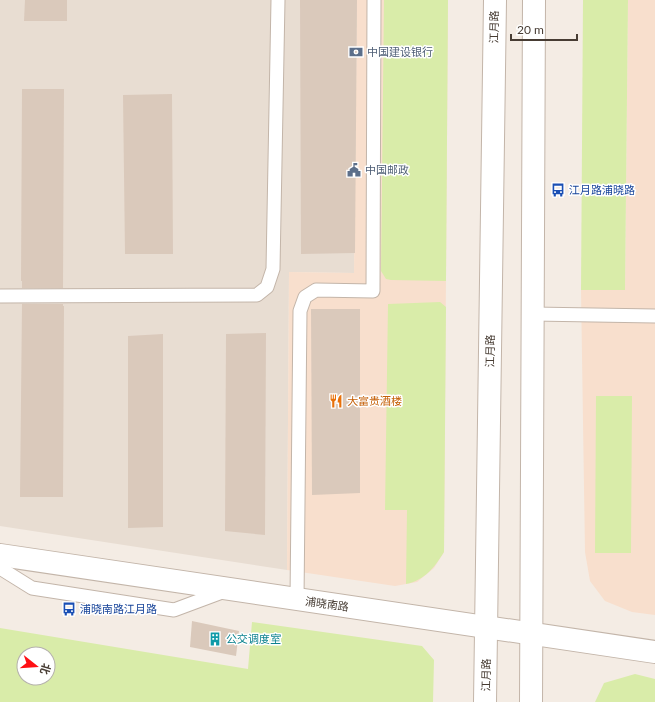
<svg xmlns="http://www.w3.org/2000/svg" width="655" height="702" viewBox="0 0 655 702" font-family="Lato,'Noto Sans SC',sans-serif">
<style>
.residential{fill:#e8ddd2}
.commercial{fill:#f8dfcd}
.green{fill:#d9eca9;fill-rule:evenodd}
.building{fill:#dac9bb}
.lines{fill:none;stroke-linecap:round;stroke-linejoin:round}
.service-casing{stroke:#c3b5a9;stroke-width:15}
.minor-casing{stroke:#c3b5a9;stroke-width:24}
.tertiary-casing{stroke:#c3b5a9;stroke-width:24}
.service{stroke:#fff;stroke-width:13}
.minor{stroke:#fff;stroke-width:22}
.tertiary{stroke:#fff;stroke-width:22}
.labels{text-anchor:middle;stroke-width:3;stroke-linejoin:round;paint-order:stroke}
.street-label{font-size:11px;fill:#473c33;stroke:#fff}
.service-label{font-size:11px;fill:#4e5e75;stroke:#fff;text-anchor:start}
.transit-label{font-size:11px;fill:#164399;stroke:#fff;text-anchor:start}
.food-label{font-size:11px;fill:#c56008;stroke:#fff;text-anchor:start}
.culture-label{font-size:11px;fill:#0d838f;stroke:#fff;text-anchor:start}
</style>
<rect width="100%" height="100%" fill="#f4ece4"/>
<!-- residential -->
<polygon class="residential" points="0,0 357,0 354,273 289,272 287,570 0,526"/>
<!-- commercial -->
<g class="commercial">
<polygon points="357,0 448,0 444,552 434,568 417,582 395,586 287,570 289,272 354,273"/>
<polygon points="628,0 655,0 655,615 632,612 605,601 590,581 585,552 581,290 625,290"/>
</g>
<!-- green -->
<g class="green">
<polygon points="384,0 448,0 446,281 391,280 386,279 381,271"/>
<polygon points="583,0 628,0 625,290 581,290"/>
<path d="M440,302L446,307L444,552C434,568 425,580 406,584L407,510H385L388,304Z"/>
<polygon points="596,396 632,396 631,553 595,553"/>
<path d="M252,622L422,646L434,660L433,702H0V628L248,669ZM24,654H48V678H24Z"/>
<polygon points="635,674 655,679 655,702 595,702 604,683"/>
</g>
<!-- building -->
<g class="building">
<polygon points="25,0 67,0 67,21 24,21"/>
<polygon points="300,0 357,0 355,253 301,254"/>
<polygon points="22,89 64,89 63,288 22,288 22,281 21,281"/>
<polygon points="172,94 173,254 125,254 123,95"/>
<polygon points="22,304 63,304 63,306 64,306 63,497 20,497"/>
<polygon points="311,309 360,309 360,493 312,495"/>
<polygon points="266,333 265,535 225,531 226,334"/>
<polygon points="163,334 163,527 128,528 128,336"/>
<polygon points="192,621 239,631 236,656 190,647"/>
</g>
<g class="lines">
<!-- service casing -->
<g class="service-casing">
<g id="service">
<polyline points="0,296 257,295 267,287 273,269 278,0"/>
<polyline points="533,314 655,316"/>
<polyline points="0,568 32,588 174,610 225,591"/>
<polyline points="297,599 300,311 305,297 316,290 373,291 374,0"/>
</g>
</g>
<!-- minor casing -->
<g class="minor-casing">
<polyline id="minor" points="0,555 655,652"/>
</g>
<!-- tertiary casing -->
<g class="tertiary-casing">
<g id="tertiary">
<polyline points="485,702 495,0"/>
<polyline points="531,702 534,0"/>
</g>
</g>
<!-- service -->
<use href="#service" class="service"/>
<!-- minor -->
<use href="#minor" class="minor"/>
<!-- tertiary -->
<use href="#tertiary" class="tertiary"/>
</g>
<!-- icons -->
<defs>
<g id="bank-bare" transform="scale(1.08)"><path d="M-6-4H6V4H-6ZM0-2.3a2.3 2.3 0 1 0 0 4.6a2.3 2.3 0 1 0 0-4.6Z" fill="#5c6f8a" stroke="#fff" stroke-width="2.5" paint-order="stroke"/></g>
<g id="civic-bare" transform="scale(1.08)"><path d="M-.6-6.5H3V-4.5H.6V-3L4-1V1h2V6H-6V1h2V-1L-.6-3ZM-1.2 2.5V6h2.4V2.5Z" fill="#5c6f8a" stroke="#fff" stroke-width="2.5" paint-order="stroke"/></g>
<g id="bus-bare" transform="scale(1.08)"><path d="M-5-6H5V4H4V6H2V4H-2V6H-4V4H-5ZM-3.5-4V0h7V-4ZM-3.5 1.2v1.5H-2V1.2ZM2 1.2v1.5H3.5V1.2Z" fill="#1a4fb4" stroke="#fff" stroke-width="2.5" paint-order="stroke"/></g>
<g id="restaurant-bare" transform="scale(1.08)"><path d="M-5-6h1v4h1v-4h1v4h1v-4h1v5L-1.5 .5V6h-2V.5L-5-1ZM5-6V6H3V1.5H1.5Q1.5-4 5-6Z" fill="#e8710a" stroke="#fff" stroke-width="2.5" paint-order="stroke"/></g>
<g id="building-bare" transform="scale(1.08)"><path d="M-4-6H4V6H1V3H-1V6H-4ZM-2.5-4.3h1.7v1.8h-1.7ZM.8-4.3h1.7v1.8H.8ZM-2.5-1h1.7V.8h-1.7ZM.8-1h1.7V.8H.8Z" fill="#0f9aa8" stroke="#fff" stroke-width="2.5" paint-order="stroke"/></g>
</defs>
<g fill-rule="evenodd">
<use href="#bank-bare" x="356" y="52"/>
<use href="#civic-bare" x="354" y="170"/>
<use href="#bus-bare" x="558" y="190"/>
<use href="#restaurant-bare" x="336" y="401"/>
<use href="#bus-bare" x="69" y="609"/>
<use href="#building-bare" x="215" y="639"/>
</g>
<g class="labels">
<!-- street labels -->
<g class="street-label">
<text transform="translate(494 27) rotate(-89)" y="4">江月路</text>
<text transform="translate(490 351) rotate(-89)" y="4">江月路</text>
<text transform="translate(327 604) rotate(8)" y="4">浦晓南路</text>
<text transform="translate(486 675) rotate(-89)" y="4">江月路</text>
</g>
<!-- service labels -->
<g class="service-label">
<text x="367" y="56">中国建设银行</text>
<text x="365" y="174">中国邮政</text>
</g>
<!-- transit labels -->
<g class="transit-label">
<text x="569" y="194">江月路浦晓路</text>
<text x="80" y="613">浦晓南路江月路</text>
</g>
<!-- food labels -->
<g class="food-label">
<text x="347" y="405">大富贵酒楼</text>
</g>
<!-- culture labels -->
<g class="culture-label">
<text x="226" y="643">公交调度室</text>
</g>
</g>
<!-- north arrow -->
<g transform="translate(36 666) rotate(107)"><circle r="19" fill="#ffffff" stroke="#b5b1ad"/>
<path d="M0-3L7 15L0 10L-7 15Z" fill="#ff1014"/>
<text y="-6" font-size="11" font-weight="bold" text-anchor="middle" fill="#473c33">北</text>
</g>
<!-- scale -->
<path d="M511 34v6h66v-6" fill="none" stroke="#473c33" stroke-width="2"/>
<text x="517" y="34" font-size="12" fill="#473c33" stroke="#ffffff" stroke-width="3" paint-order="stroke">20 m</text>
</svg>
